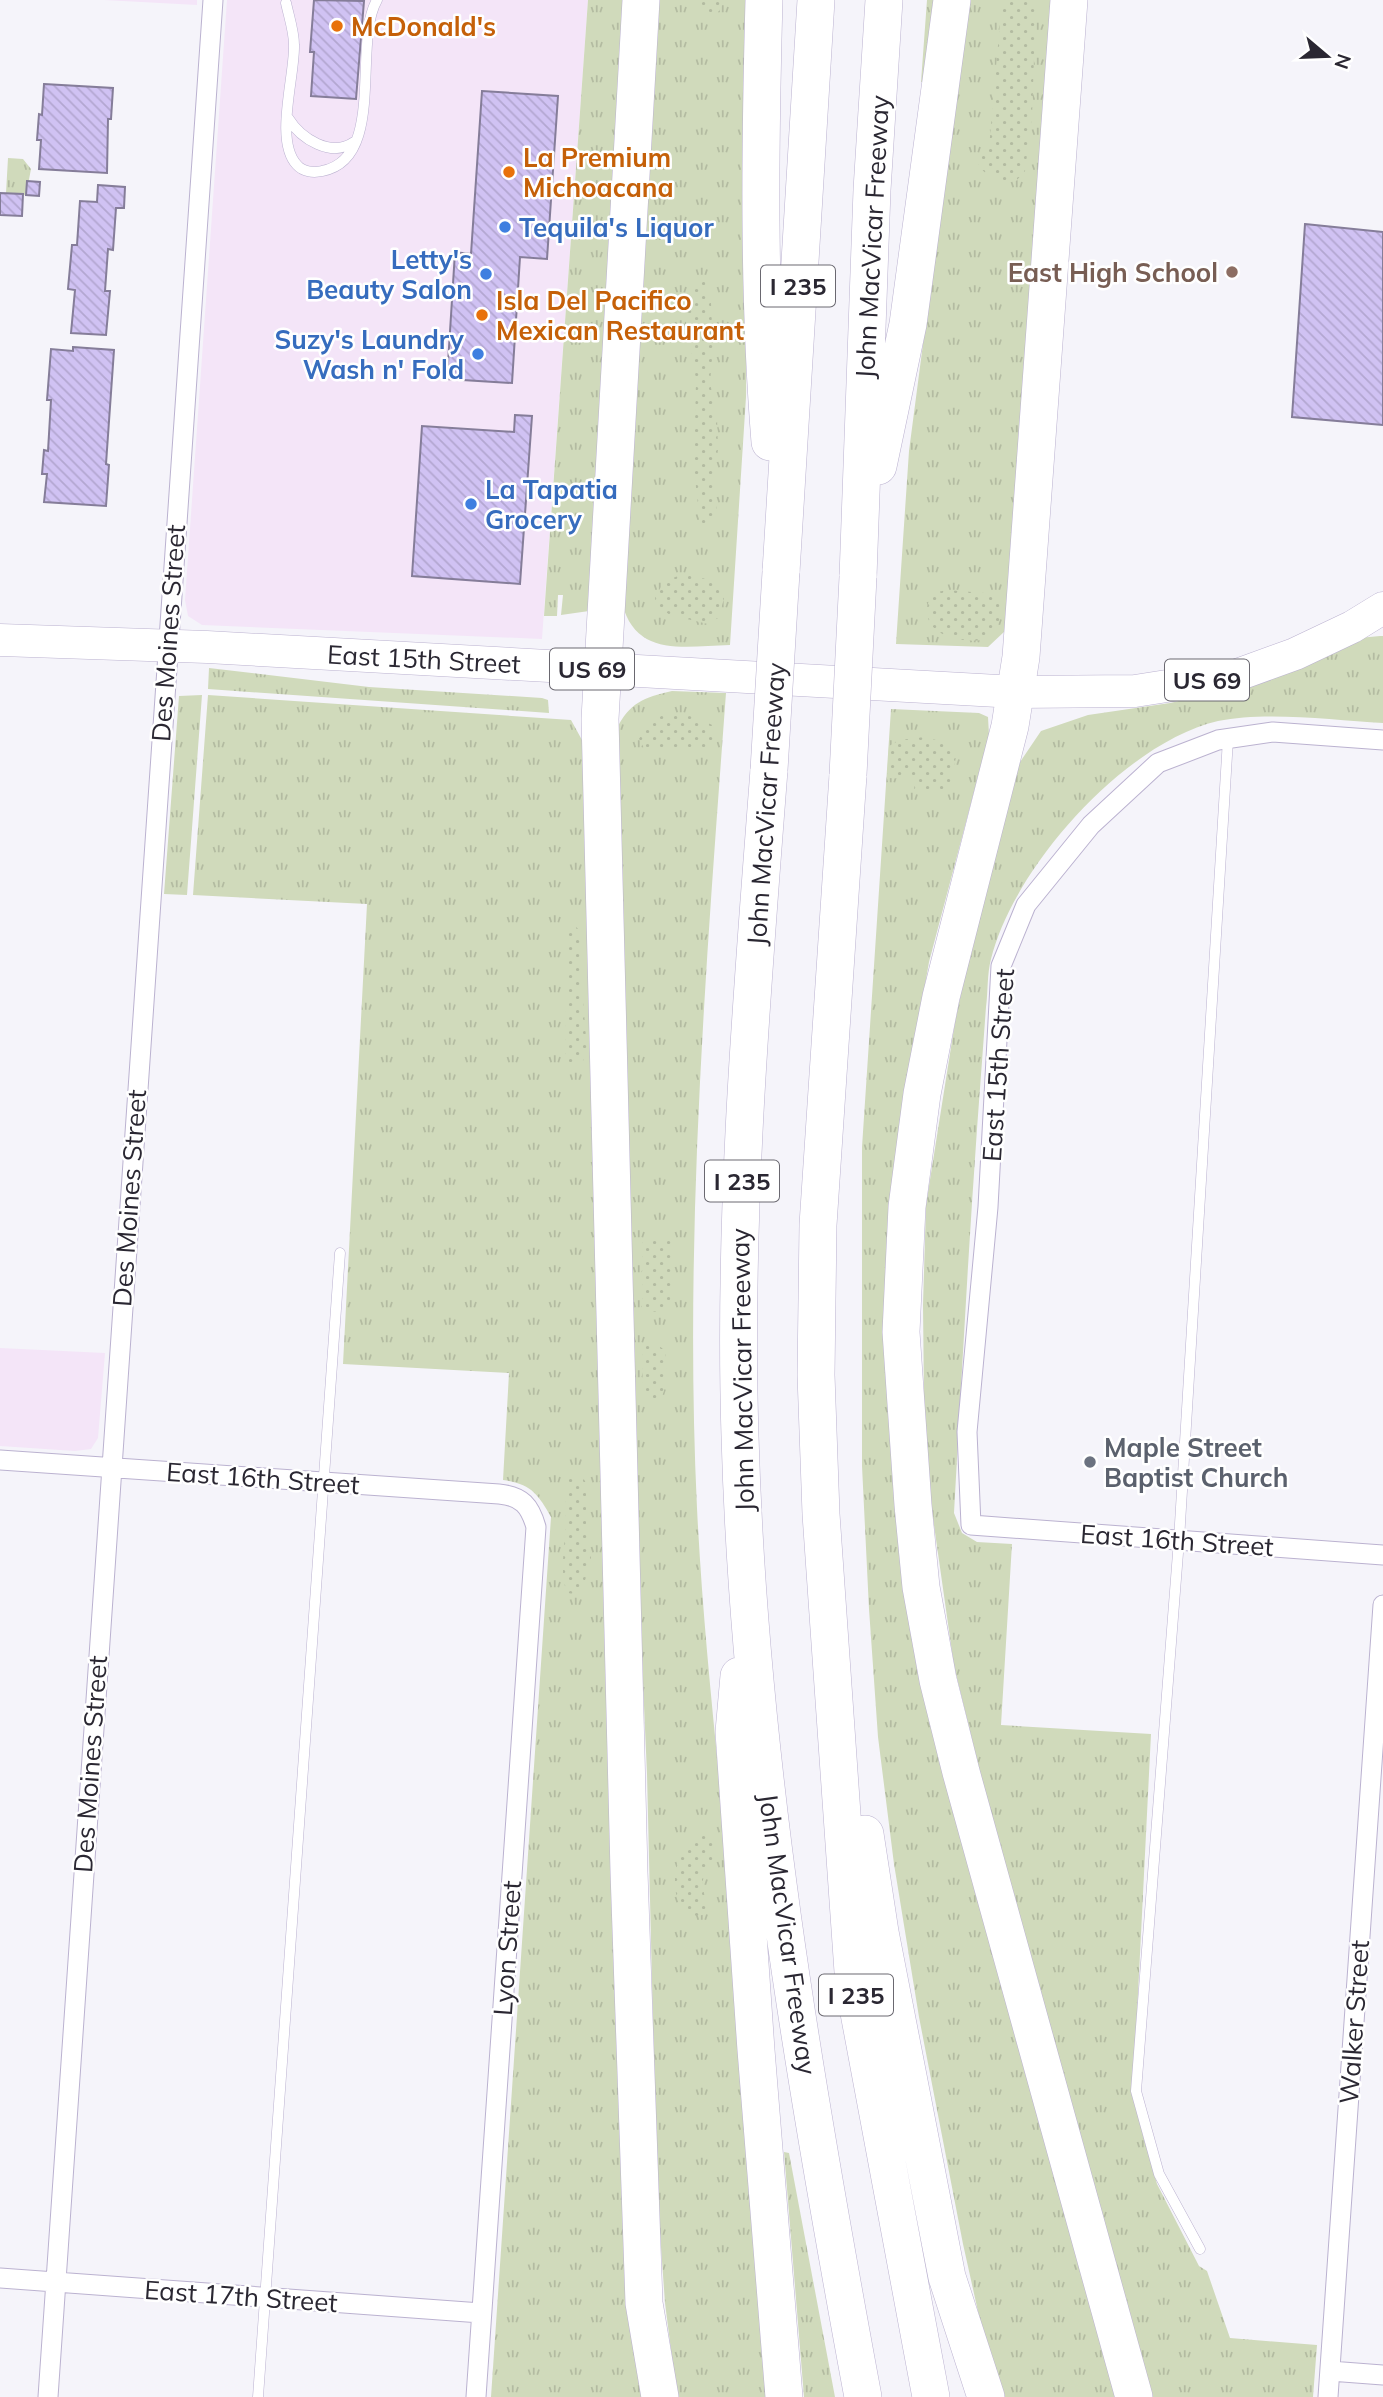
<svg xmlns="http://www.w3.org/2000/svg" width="1383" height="2397" font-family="Mulish,sans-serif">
  <defs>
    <pattern id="grass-tufts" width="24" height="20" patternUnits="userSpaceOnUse" patternTransform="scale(1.75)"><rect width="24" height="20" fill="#d0dabb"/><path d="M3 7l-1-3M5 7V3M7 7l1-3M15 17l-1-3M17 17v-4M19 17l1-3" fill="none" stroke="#b3bba1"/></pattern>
    <pattern id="garden-dots" width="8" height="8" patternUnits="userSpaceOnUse" patternTransform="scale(1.75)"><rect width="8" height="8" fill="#d0dabb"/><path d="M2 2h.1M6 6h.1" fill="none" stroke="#b3bba1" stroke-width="1.8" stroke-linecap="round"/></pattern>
    <pattern id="building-back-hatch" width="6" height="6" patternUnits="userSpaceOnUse" patternTransform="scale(1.75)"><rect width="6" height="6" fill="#d0c2f3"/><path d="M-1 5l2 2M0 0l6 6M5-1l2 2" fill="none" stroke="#b3a7d1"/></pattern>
  </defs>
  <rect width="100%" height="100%" fill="#f5f4fa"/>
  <path fill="#f4e5f8" d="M104,0H197V5Z
    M227,0H588L542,639L202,625L188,616L185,600Z
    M0,1348L105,1353L98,1438L91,1449L75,1451L0,1446Z"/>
  <path fill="url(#grass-tufts)" d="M588,0H626L589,611L561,615L563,595H558L557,616H544Z
    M657,0H751L746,397L730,645C685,646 636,658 622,603Z
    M927,0H937L927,83L921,82Z
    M968,0H1053L1005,631L988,647L896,644L909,451Z
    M8,158L23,159L31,169L26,195L6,193Z
    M1380,636H1383V723C1334,720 1265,711 1218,721C1124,743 1014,867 991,959C987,974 988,992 986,1007C983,1048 980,1089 977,1129C968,1257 961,1385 954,1513L962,1533L977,1542L1012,1544L1001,1725L1151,1734L1133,2094L1157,2184L1199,2266L1207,2271L1230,2338L1317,2345L1313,2397H1151L1001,1858L954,1666L930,1497L924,1399L923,1305L926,1205L955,1022L982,892L1016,768L1041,731L1088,715L1170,703L1236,688L1359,638Z
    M209,668L369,687L542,698L548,700L549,713L208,689Z
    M672,691L726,693C706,964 684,1236 697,1508C703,1631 717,1753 729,1875C745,2049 759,2223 774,2397H677L665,2303L657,2191L647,1774L636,1524L616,730C630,702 643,698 672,691Z
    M202,695L187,895L164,894L179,696Z
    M208,695L571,720L582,740L644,2397H491L551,1517C538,1494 531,1484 503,1480L509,1373L343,1364L367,904L193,895Z
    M891,709L979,713L988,717L989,735L929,962L909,1077L900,1490L1121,2397H997L963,2244L919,2017L894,1864L878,1737L869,1609L862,1466V1147Z
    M784,2152L789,2153L835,2397H804Z"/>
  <path fill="url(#garden-dots)" d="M695,0H721L723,3L719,11L713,15L698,9Z
    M1002,0H1036L1032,116L1025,171L1016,181C999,180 987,179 978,164L984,151L989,148Z
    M698,278L705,281L711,303L713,347L710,383L717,417L718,450L714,472L717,518L712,524L700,523L694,469L696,379L686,323L691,296Z
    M680,575C703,577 713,577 724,599L718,618L708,624L670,615L656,605L655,597L664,582Z
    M947,590L997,594L1003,600C1003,616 998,627 989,639C968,644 925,638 927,609C927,604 931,597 933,593Z
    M668,714L698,717L712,725L717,742L708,751L644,748L639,739L649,720Z
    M924,737L944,742L956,756L953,775L946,792L914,791L915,779L887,778L889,746L900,740Z
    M574,925L582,933V989L587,1049L582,1064H571L565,1060L567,926Z
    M664,1237L672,1240L673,1247L670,1308C661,1313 652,1313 642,1308V1241Z
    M653,1344C657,1346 660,1346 663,1349C669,1356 667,1394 660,1398C655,1401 648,1399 643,1398L642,1345Z
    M574,1475L582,1476L586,1483V1533L591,1558L583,1588L575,1594L567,1593C560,1574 564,1553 565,1532C566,1513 564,1496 568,1477Z
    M702,1835L713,1839C720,1860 708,1858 704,1875C700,1888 708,1901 706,1914C666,1928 669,1854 691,1839C694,1837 698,1837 702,1835Z"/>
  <path fill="url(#building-back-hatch)" stroke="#857d99" stroke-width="2" d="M314,0L364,1L356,99L311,96L314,52H310Z
    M44,84L113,88L111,119H108L107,173L39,169L41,140H37L39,114L42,115Z
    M482,91L558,96L547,259L520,257L512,383L447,379L455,252L471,254Z
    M27,181L40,182L39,196L26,195Z
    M98,185L125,187L124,208H116L113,250L108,249L105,291H110L106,335L71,333L75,290L68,289L72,245H77L80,201L97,202Z
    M0,193L23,194L22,216L0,215Z
    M1305,224L1383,232V425L1292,417Z
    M73,347L114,350L106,464L109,465L106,506L44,502L47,474H42L44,450L48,451L51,400H47L51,349L73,351Z
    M515,415L532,416L520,584L412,576L422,426L514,432Z"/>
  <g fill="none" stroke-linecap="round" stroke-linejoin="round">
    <defs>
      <path id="lane" d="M286,3C289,17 294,31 294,45C295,76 274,141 297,165C303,172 314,173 322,171C387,159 352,43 377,0
        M288,118C301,139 331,158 354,142
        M1200,2249L1159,2174L1136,2091L1179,1540L1228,739
        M258,2397L340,1253"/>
      <path id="street" d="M1383,740L1273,732L1218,740L1158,763L1091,825L1026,905L1001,966L988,1207L967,1432L971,1525L1383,1555
        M0,1460L499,1494C522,1496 530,1506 536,1527L476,2397
        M0,2278L481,2313
        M1330,2371L1383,2375
        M48,2397L213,0
        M1328,2397L1383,1605"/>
      <path id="primary" d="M0,640L207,647L1016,692L1135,691L1237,675L1295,654L1352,627L1383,608"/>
      <path id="highway" d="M641,0L600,719L629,1872L644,2303L660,2397
        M764,0C760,147 758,295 770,442
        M1069,0L1021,657L1010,726L941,997L922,1094L907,1207L901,1332L913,1505L921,1587L938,1680L961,1772L1134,2397
        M878,466L908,324L952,0
        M781,572L816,0
        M858,577L872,190L884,0
        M769,770C752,992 733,1214 740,1436C749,1759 804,2080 863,2397
        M848,775L818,1225L816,1375L821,1514L854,1986L931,2397
        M739,1676L734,1732L756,2050L784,2397
        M865,1834L880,1932L947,2277L986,2397"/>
    </defs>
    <use href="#lane" stroke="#bbb2d0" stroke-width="11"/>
    <use href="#street" stroke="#bbb2d0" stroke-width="21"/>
    <use href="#primary" stroke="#bbb2d0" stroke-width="33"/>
    <use href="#highway" stroke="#bbb2d0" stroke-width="38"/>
    <use href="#lane" stroke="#fff" stroke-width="10"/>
    <use href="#street" stroke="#fff" stroke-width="19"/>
    <use href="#primary" stroke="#fff" stroke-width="32"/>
    <use href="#highway" stroke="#fff" stroke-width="37"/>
    <defs>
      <path id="highway-bridge" d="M769,770L781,572
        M848,775L858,577"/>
    </defs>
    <use href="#highway-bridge" stroke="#bbb2d0" stroke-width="38" stroke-linecap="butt"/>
    <use href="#highway-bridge" stroke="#fff" stroke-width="37"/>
  </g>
  <g fill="#e8710a" stroke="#fff" stroke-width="2.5">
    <circle cx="337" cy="26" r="7"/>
    <circle cx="509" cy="172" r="7"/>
    <circle cx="482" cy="315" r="7"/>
  </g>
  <g fill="#3f7fe0" stroke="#fff" stroke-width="2.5">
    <circle cx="505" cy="227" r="7"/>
    <circle cx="486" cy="274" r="7"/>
    <circle cx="478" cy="354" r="7"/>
    <circle cx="471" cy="504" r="7"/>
  </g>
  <circle fill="#8d6e63" stroke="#fff" stroke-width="2.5" cx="1232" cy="272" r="7"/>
  <circle fill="#6b7280" stroke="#fff" stroke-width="2.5" cx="1090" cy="1462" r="7"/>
  <g text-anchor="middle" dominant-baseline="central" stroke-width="5" stroke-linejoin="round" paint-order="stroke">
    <g fill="#fff" stroke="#6a6870" stroke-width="2">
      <rect x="761" y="265.5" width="74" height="41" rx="5"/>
      <rect x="550" y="648.5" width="84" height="41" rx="5"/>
      <rect x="1165" y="659.5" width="84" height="41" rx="5"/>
      <rect x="705" y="1160.5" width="74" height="41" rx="5"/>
      <rect x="819" y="1974.5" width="74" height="41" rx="5"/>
    </g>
    <g font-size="24" font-weight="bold" fill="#2a2732">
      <text x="798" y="286">I 235</text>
      <text x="592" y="669">US 69</text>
      <text x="1207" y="680">US 69</text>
      <text x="742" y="1181">I 235</text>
      <text x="856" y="1995">I 235</text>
    </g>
    <g font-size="26" font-weight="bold" fill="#c56008" stroke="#fff" text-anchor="start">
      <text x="351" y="26">McDonald's</text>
      <text x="523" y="157">La Premium<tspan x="523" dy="30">Michoacana</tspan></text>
      <text x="496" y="300">Isla Del Pacifico<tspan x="496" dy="30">Mexican Restaurant</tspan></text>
    </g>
    <g font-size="26" font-weight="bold" fill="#366cbe" stroke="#fff" text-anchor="start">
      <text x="519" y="227">Tequila's Liquor</text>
      <text x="472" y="259" text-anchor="end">Letty's<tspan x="472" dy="30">Beauty Salon</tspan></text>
      <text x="464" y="339" text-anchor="end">Suzy's Laundry<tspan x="464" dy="30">Wash n' Fold</tspan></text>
      <text x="485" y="489">La Tapatia<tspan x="485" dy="30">Grocery</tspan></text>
    </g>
    <g font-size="26" fill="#2a2732" stroke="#fff">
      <text transform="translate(872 237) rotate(-87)">John MacVicar Freeway</text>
      <text transform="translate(168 633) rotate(-86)">Des Moines Street</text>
      <text transform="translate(424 659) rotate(3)">East 15th Street</text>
      <text transform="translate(766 804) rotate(-86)">John MacVicar Freeway</text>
      <text transform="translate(998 1065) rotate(-86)">East 15th Street</text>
      <text transform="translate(129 1198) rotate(-86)">Des Moines Street</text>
      <text transform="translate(742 1370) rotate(-91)">John MacVicar Freeway</text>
      <text transform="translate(263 1478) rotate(4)">East 16th Street</text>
      <text transform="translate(1177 1540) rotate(4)">East 16th Street</text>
      <text transform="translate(90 1764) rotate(-86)">Des Moines Street</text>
      <text transform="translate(788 1934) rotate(82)">John MacVicar Freeway</text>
      <text transform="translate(507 1948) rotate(-86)">Lyon Street</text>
      <text transform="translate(1354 2022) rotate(-86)">Walker Street</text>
      <text transform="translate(241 2296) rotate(4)">East 17th Street</text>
    </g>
    <g font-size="26" font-weight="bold" fill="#785e54" stroke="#fff" text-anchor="end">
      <text x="1218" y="272">East High School</text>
    </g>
    <g font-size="26" font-weight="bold" fill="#5b616d" stroke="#fff" text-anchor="start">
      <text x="1104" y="1447">Maple Street<tspan x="1104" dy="30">Baptist Church</tspan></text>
    </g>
  </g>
  <g transform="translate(1327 56) rotate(109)" stroke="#ffffff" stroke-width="5" paint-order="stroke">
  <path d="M0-5L12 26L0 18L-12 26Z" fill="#2a2732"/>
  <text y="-10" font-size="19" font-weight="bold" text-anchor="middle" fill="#2a2732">N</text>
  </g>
</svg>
